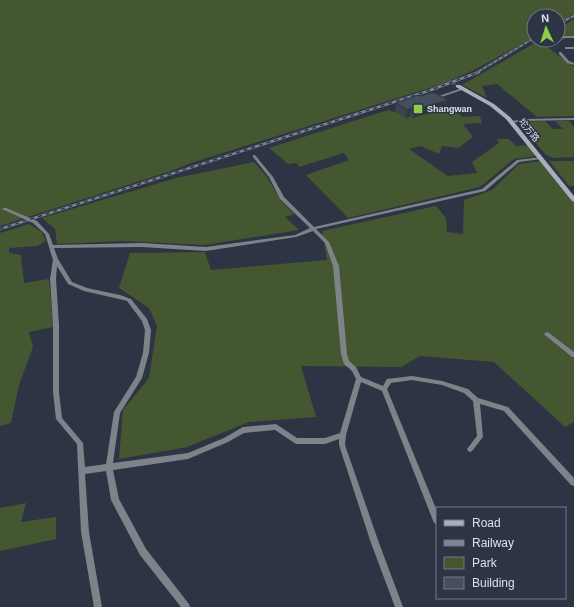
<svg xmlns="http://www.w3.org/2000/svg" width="574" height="607" font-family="Arial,'Noto Sans SC',sans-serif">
  <rect width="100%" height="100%" fill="#2d3544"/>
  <path fill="#445731" d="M0,0H574V14L558,23V16H534V37L474,70L442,84L191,163L171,171L0,226Z
    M574,19V38L569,37L546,46L574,67V116L537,117L497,84L482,86L487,98L462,85L540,40H558V29Z
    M388,110L410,116L439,110L456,111L462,117L480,116L482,123L463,124L473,137L458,148L442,146L439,154L421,146L409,149L448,176L477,173L472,162L499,143L497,139H509L516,146L530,145L537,156L514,159L480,187L348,218L306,175L349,160L344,153L299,167L297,163L288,164L269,148Z
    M545,121L553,129H563L555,121H569L574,127V157L554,158L546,155L520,124L526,122Z
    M541,161L574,202V422L565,427L494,362L420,356L401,367L301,366L316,417L249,422L187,447L119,459L123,410L149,378L157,326L149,308L119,288L130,253L205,252L211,270L327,260L322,231L436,206L446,218L447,232L463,234L464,200L492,190L519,164Z
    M549,161H574V186H569Z
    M254,162L267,177L281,201L294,214L285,217L299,230L205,245L122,241L57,244L55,229L42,218L176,178Z
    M29,224L42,232L46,241L37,246L9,248V253L21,255L24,283L49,279L53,327L29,332L33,347L19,385L11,423L0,426V233Z
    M26,503L21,522L56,517V539L0,551V508Z"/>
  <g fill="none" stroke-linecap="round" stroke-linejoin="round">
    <path stroke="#474f5d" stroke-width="3.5" stroke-dasharray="3.5 2" stroke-linecap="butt" d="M448,80L458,86"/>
    <path fill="#7e838a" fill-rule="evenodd" d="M563,36H574V38H563Z
      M566,47H574V49H565V47Z
      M559,52H561L569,61L574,63V65L567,63L559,54Z
      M462,88L465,89L436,99L433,98Z
      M574,118V120L524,121L512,123L510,122L512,121L524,119Z
      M253,155H255L273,177L284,197L314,227L482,189L517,160L542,157L543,158L541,159L519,162L485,191L316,229L329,242L339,266L347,354L349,361L356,367L361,377L383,386L387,379L412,376L442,381L468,389L478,398L508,407L574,478V486L571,485L504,411L480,404L483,437L472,451L470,452L468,451L467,449L477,436L473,401L464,393L442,385L412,380L391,383L387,389L437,511V524L434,523L382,391L361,382L346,435L345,445L379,543L403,607H395L371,543L339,445V439L325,444H296L275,430L244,433L228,442L188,459L113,470L119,499L146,549L189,604L190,607H181L140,555L111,500L106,471L85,474L89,532L102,607H94L81,532L77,444L56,419L53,392V325L50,279L53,260L45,234L33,223L2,209L4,208H6L37,221L49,234L53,245L142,243L206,247L295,235L310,228L280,199L269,177L253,157ZM313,231L325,243L333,266L341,354L344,364L352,371L356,379L340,433L325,438H297L276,424L243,427L224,438L188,453L113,463L120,413L142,378L149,353L151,330L147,319L131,299L120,295L87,288L72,282L58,259L54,248L142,247L206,251L296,237ZM57,266L68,284L84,291L119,299L127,301L142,321L145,330L143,353L136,377L114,412L106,464L85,467L83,443L62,418L59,392V325L56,279Z
      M547,332L549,333L574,352V357H572L545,335L544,334L545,333Z"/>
    <path fill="#a8aebb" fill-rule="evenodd" d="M456,85H460L494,104L510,117L574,196V202L572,201L506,119L490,106L456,87Z"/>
    <defs>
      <path id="rail-far1" d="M558,24L574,16
        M476,73L534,38"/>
      <path id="rail" d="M0,229L428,91L479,72"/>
    </defs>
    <use href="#rail-far1" stroke="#7e8592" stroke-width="2"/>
    <use href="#rail" stroke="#7e8592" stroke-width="2.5"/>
    <use href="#rail-far1" stroke="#2d3544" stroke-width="1" stroke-dasharray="3" stroke-linecap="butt"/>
    <use href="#rail" stroke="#2d3544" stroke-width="1.5" stroke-dasharray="4" stroke-linecap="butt"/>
  </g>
  <path fill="#3b4350" d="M420,96L446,108L413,118L410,116L406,118L395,111L396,103Z"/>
  <path fill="#303741" d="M448,100L446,108L413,118L414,110Z
    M411,108L410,116L406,118L407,110Z"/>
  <path fill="#454e5d" stroke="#303741" d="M430,93H435L448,100L414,110L411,108L407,110L396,103L418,95L420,96Z"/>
  <rect fill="#8fcd42" stroke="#2d3544" stroke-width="1.5" x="413" y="104" width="10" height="10" rx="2"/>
  <g text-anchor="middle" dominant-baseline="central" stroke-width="3" stroke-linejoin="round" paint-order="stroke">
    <g font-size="9" font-weight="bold" fill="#dbe0ea" stroke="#2d3544" text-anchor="start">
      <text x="427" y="109">Shangwan</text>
    </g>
    <g font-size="9" fill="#dbe0ea" stroke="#2d3544">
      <text transform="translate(529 130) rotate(51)">坨万路</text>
    </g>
  </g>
  <rect x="436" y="507" width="130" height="92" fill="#2d3544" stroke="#737986"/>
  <rect x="444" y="520" width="20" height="6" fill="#a8aebb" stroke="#737986"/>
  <text x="472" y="527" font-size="12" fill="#dbe0ea">Road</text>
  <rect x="444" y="540" width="20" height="6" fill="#7e8592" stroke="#737986"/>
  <text x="472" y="547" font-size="12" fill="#dbe0ea">Railway</text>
  <rect x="444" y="557" width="20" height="12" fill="#445731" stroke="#737986"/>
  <text x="472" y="567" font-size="12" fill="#dbe0ea">Park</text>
  <rect x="444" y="577" width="20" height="12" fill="#454e5d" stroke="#737986"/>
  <text x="472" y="587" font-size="12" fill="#dbe0ea">Building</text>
  <g transform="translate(546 28) rotate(356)"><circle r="19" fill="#2d3544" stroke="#737986"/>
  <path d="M0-3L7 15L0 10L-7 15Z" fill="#8fcd42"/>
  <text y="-6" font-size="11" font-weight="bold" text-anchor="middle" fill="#dbe0ea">N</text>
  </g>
</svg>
